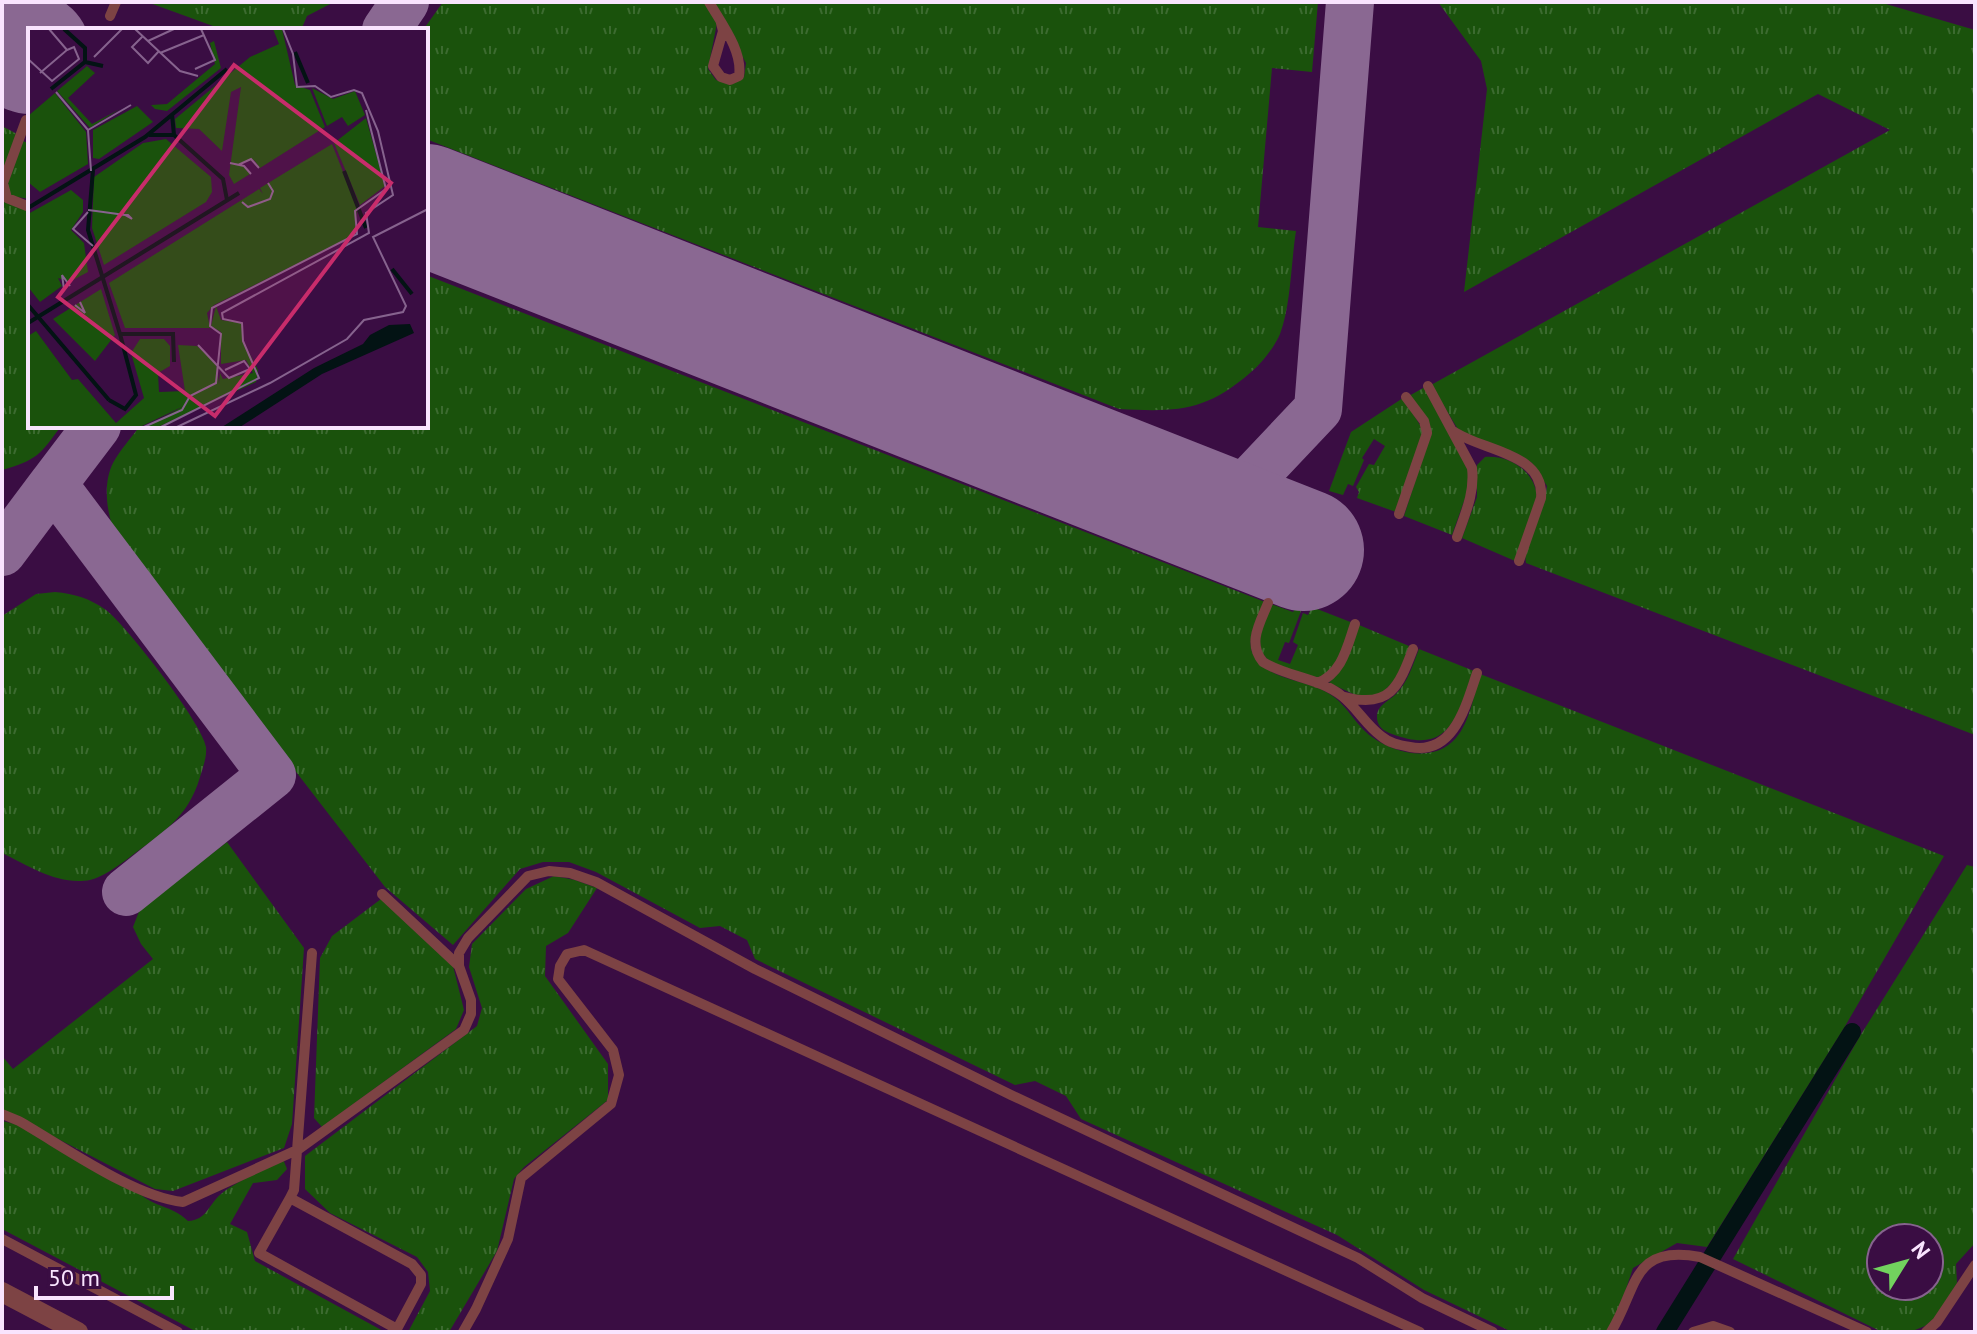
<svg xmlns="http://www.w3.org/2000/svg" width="1977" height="1334" font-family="'PT Sans',sans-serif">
  <defs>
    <pattern id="grass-tufts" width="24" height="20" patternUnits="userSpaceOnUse" patternTransform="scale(2)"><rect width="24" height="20" fill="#1a520c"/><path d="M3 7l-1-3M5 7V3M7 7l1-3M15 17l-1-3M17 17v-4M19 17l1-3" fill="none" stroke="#3c6b30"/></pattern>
  </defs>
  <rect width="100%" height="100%" fill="#3a0d43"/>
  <path fill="url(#grass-tufts)" fill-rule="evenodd" d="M147,2H334L307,16L301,30H224Z
    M443,2H705L717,23L708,69L716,80L731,84L744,77L746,63L713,2H1318L1312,72L1272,68L1258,227L1296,231C1291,262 1291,305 1280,334C1274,348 1261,364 1250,373C1205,412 1176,412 1119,409L426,139V30H423Z
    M1438,2H1879L1975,30V735L1526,563L1525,555L1545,500L1547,486L1532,463L1518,454L1459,431L1431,385L1890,130L1818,94L1464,292L1487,89L1481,61Z
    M2,126L17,134L2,176Z
    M23,141L30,144V199L11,196L7,184Z
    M2,199L30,210V426H61C40,455 37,460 2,470Z
    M426,275L1265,602C1259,617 1245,638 1253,654C1267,681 1305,679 1328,693C1347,704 1355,725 1372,737C1395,754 1435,763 1456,738C1470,722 1474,694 1480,674L1944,856L1844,1028L1707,1247L1677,1243L1633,1268L1619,1310L1607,1332H1512L1424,1290L1337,1235L1081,1119L1066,1096L1035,1081L1015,1085L755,959L747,940L720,926L700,928L596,872L569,862H543L520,869L453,945L385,887L120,544C108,522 101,487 113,463C120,450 131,438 140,426H426Z
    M1425,387L1469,472L1468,490L1452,535L1404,516L1431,432L1407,397Z
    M1403,398L1425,433L1396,512L1357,498L1359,492L1356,487L1369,464L1374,465L1385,446L1374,439L1362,458L1364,460L1353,486L1348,484L1343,495L1329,491L1351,432Z
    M1485,457C1510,455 1536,472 1537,498L1515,561L1462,538L1477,497V465Z
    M55,592C75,594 89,598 106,610C126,625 203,724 206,747C207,757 203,767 200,777C188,818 162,833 130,857C116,867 99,881 81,881C53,882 27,865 2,853V616L36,594Z
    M1271,604L1293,612L1295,609L1301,611L1289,643L1285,642L1278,660L1290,664L1298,645L1293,642L1303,613L1308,615L1312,607L1353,623C1347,640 1342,662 1328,674C1316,684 1267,666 1262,652C1256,636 1265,620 1271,604Z
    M1359,625L1409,646L1399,676L1381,694L1360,697L1329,683L1339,671Z
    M1419,649L1474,671C1457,716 1450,756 1392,734C1383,731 1377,726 1377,717C1377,705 1389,701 1396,694C1408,682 1413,664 1419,649Z
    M227,842L304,948L292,1124L284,1148L173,1191L155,1189L2,1110V1056L13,1069L153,959L141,944L133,927L140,909Z
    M1967,865L1975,867V1243L1956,1264L1957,1283L1937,1316L1925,1326L1910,1332H1882L1733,1259L1860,1036ZM1881,1238H1929V1286H1881Z
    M554,876L575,880L597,888L568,933L546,946L545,976L608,1064V1100L524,1167L514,1179L497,1251L449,1332H408L430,1291L428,1272L417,1257L330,1213L305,1189V1156L477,1026L482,1008L469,967L472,944L526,889Z
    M381,899L453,966L464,1010L456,1029L322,1127L314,1118L320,958L332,936Z
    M2,1121L19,1125L138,1192C156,1209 170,1204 188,1221C207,1220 208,1205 221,1194C236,1181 265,1170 283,1159L287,1169L277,1180L253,1183L230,1224L247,1232L255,1261L385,1332H197L2,1229Z"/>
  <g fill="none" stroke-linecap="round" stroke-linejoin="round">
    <path stroke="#031314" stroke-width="18" d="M1665,1332L1852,1032"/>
    <path stroke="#8a6892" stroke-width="48" d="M386,30L405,2
      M97,426L53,484L272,775L126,892
      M1216,517L1318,409L1350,2
      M2,552L53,484"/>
    <path stroke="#8a6892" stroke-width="122" d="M2,42L30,53
      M426,205L1303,550"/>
    <path stroke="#7d4344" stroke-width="10" d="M709,2C721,23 743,51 739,76L730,80L721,77L713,66L723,31L721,23
      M110,16L116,2
      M26,120L3,183L7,198L27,206L30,204
      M1428,386L1472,468C1475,493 1465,514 1457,537
      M1453,431C1481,451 1545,452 1541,498L1519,561
      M1399,514L1427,433L1424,421L1406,397
      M1268,603C1260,623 1247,643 1263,662C1287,677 1320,678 1342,696C1357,708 1366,725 1381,736C1389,743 1399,745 1410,747C1454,756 1466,705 1477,673
      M1317,683C1342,674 1347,647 1355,624
      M1345,697C1390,709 1399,686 1413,649
      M382,894L459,966
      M2,1114L19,1121C63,1146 134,1197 183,1202L299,1149L464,1030L471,1014V1000L459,966V953L468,938L528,876L549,871L570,873L596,882L755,969L1011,1095L1358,1258L1422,1298L1493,1332
      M290,1198L412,1264L421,1275V1284L397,1329L259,1253L290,1198L294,1190L312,953
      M2,1239L178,1332
      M463,1332L476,1309L508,1239L521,1178L611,1104L619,1075L613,1050L558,979L560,966L567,954L584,950L1420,1332
      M1611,1332C1638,1288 1631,1244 1700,1257L1867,1332
      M1693,1332L1713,1326L1730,1332
      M1926,1332L1937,1322L1975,1265"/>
    <path stroke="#7d4344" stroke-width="20" d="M2,1292L78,1332"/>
  </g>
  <g transform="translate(28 28)">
    <rect width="400" height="400" fill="#3a0d43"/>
    <path d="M245,1H254L267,57L282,62L297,99L232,140L226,132L212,135L222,146L206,156L201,147L213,59L203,64L194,123L171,101L148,100L147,91L222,29L251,16ZM186,13L193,40L139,83L127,81L123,77L139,76L187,36L182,15ZM59,38L67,45L40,70L64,96L92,81L62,100L29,63ZM284,60L305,71L327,63L337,87L320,98L314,89L299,98ZM27,65L58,104L60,136L12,164L0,154V88ZM109,78L125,94L71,131L65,130V102ZM338,90L357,158L332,177L306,115ZM138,111L183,149L184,164L178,174L76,237L64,200L66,149L115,115ZM304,116L329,179L327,207L186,277L179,285L182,300H97L81,255L231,161L235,166L232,160ZM43,162L55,172V184L43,202L56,215L60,244L41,254L30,250L34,258L12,274L0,259V186ZM73,261L87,307L67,333L25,291ZM188,278L193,292L214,295V311L230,342L228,354L130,399H117L158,377L112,399H0V308L8,303L44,352L50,351L88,395L116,370L103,325L112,311H136L142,318V338L130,345L131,364L157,363L150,317L169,318L188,335L191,356L192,345L195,351L225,345L218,332L193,336V304L183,298Z" fill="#1a520c"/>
    <path d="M382,296L386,305L294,346L212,399H194L286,340L335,316L342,307L361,297Z" fill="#031314"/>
    <path fill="none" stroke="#031314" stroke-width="4" d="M36,1L57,20V34M267,24L280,55M23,61L57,34L75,38M144,86L146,107L195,151L199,172M121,107H146M65,142L60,202L92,306H145L146,334M316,143L338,200M0,180L117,109L199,41M364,241L384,266M0,277L81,372M0,295L211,165M81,372L97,381L108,367L92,306"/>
    <path fill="none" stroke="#86638e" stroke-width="2" d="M107,1L152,43L170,48M115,8L104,19L120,35L131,23M120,13L146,1M132,25L176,7M66,29L94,1M0,31L24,53L51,31L46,19L39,22M167,41L187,32L173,1M12,45L39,22L21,1M28,64L60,102L63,143M60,102L103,77M202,135L216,138L223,146M210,137L223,131L231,140M214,174L220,179L242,171L245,163L240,155M60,182L68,183L97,187H100L104,191L97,187M60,184L45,201L65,218M36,261L34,247L42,258M47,277L57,285L52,274M170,317L201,350L222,341L216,333L197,342M116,399L154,382L162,368L188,355L193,306L182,298L184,280L329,206L327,183L358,161L338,82M133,399L231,350L215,313L214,295L195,291L194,285L341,205L338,185L365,167L350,103L334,65L326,62L303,69L287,58L269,59L265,26L255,1M149,399L242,355L319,311L336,292L375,284L378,278L345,209L400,181"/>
    <path fill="#c82c6b" fill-opacity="0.15" stroke="#c82c6b" stroke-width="4" d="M206,37L363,155L187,388L30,269Z"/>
    <rect width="400" height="400" fill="none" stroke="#f9e4fe" stroke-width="4"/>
  </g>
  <rect width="1977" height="1334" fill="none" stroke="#f9e4fe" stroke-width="8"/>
  <g transform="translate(1905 1262) rotate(53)"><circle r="38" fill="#3a0d43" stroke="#86638e" stroke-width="2"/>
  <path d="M0-6L14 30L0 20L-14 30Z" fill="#72d25e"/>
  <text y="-12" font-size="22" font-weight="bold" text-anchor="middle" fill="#f9e4fe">N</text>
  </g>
  <path d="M36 1286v12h136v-12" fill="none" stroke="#f9e4fe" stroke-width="4"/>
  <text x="48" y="1286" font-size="24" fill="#f9e4fe" stroke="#3a0d43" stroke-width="6" paint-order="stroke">50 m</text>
</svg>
